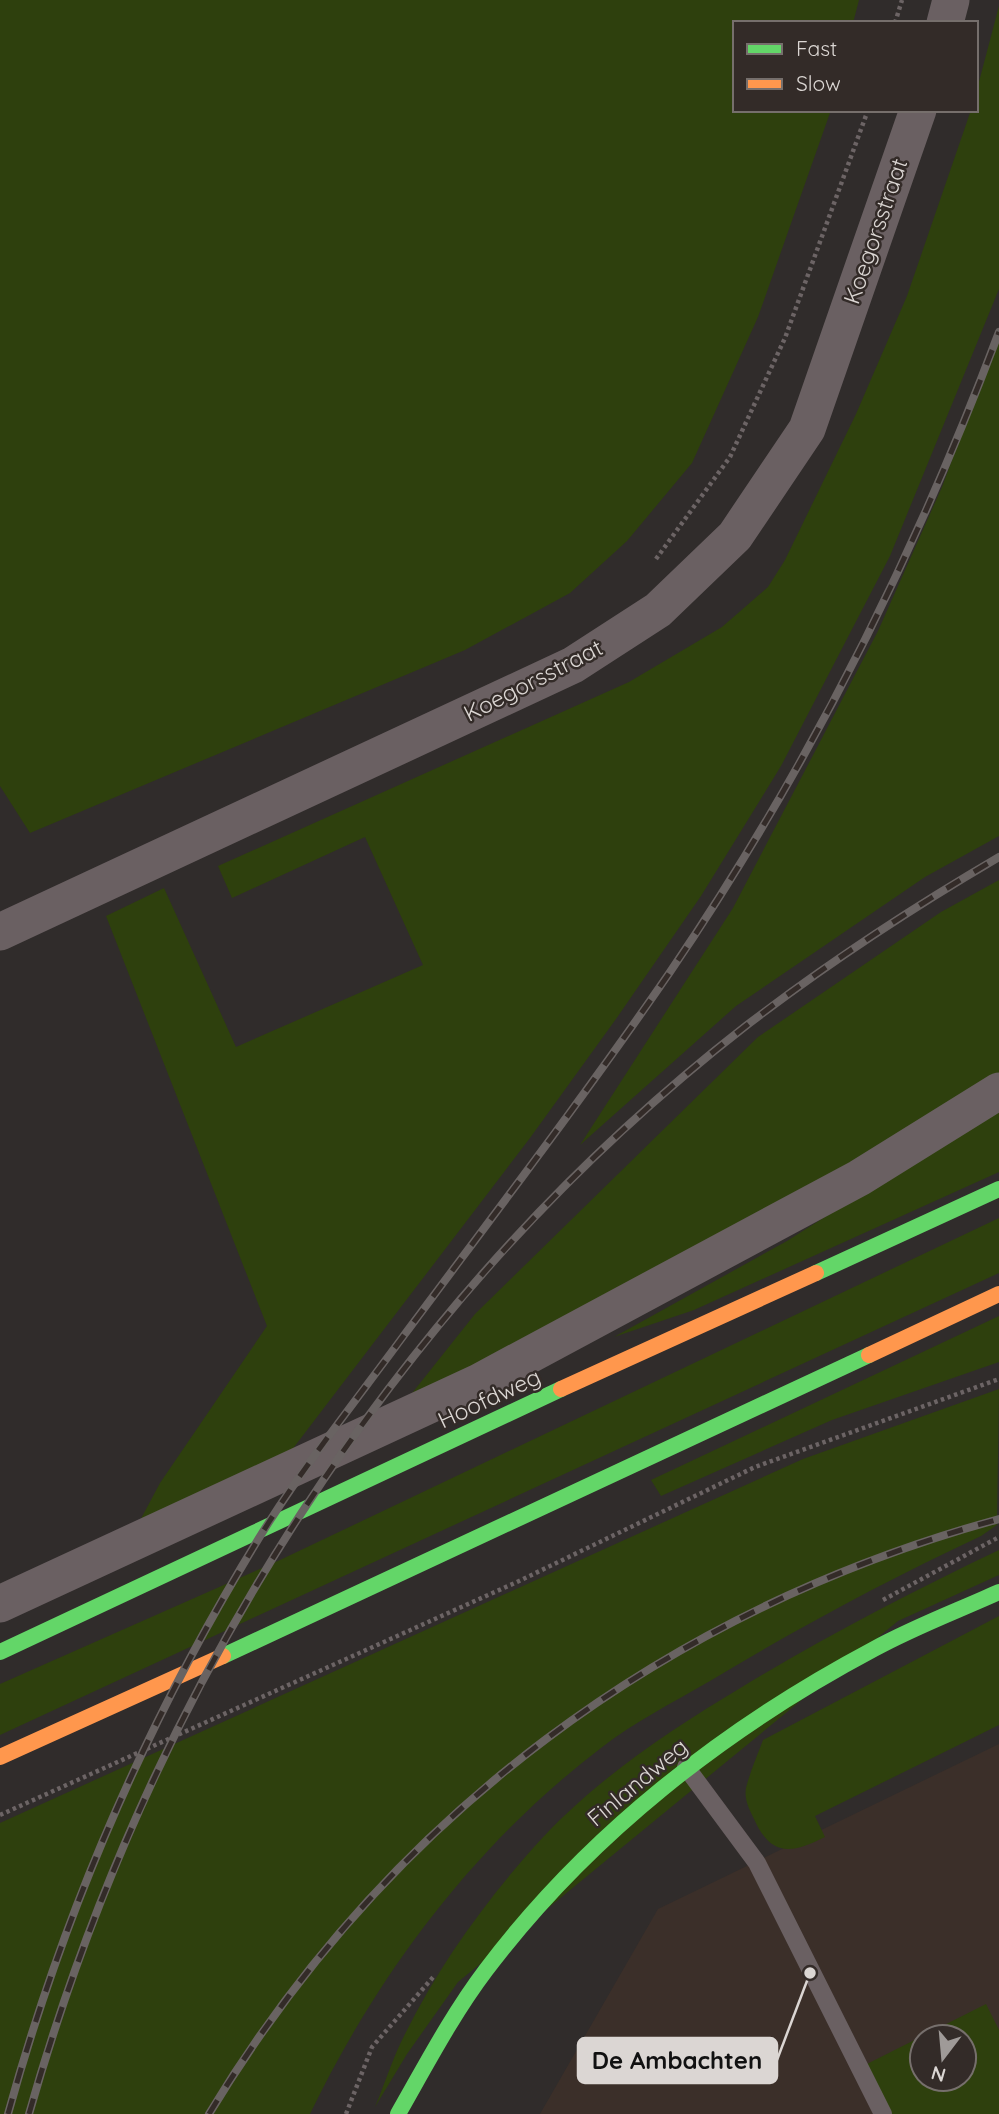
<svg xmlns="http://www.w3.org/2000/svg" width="999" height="2114" font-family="Quicksand,sans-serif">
  <rect width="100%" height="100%" fill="#302c2b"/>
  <path fill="#3b2f29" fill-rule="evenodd" d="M999,1744V2114H540L658,1909ZM922,2037H964V2079H922Z"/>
  <path fill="#2e400d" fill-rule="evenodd" d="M0,0H859L853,23H735V110H831L758,317L692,463L627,541L570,593L465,650L30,833L0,786Z
    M999,6V289L890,556L781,766L701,896L616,1019L530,1138L288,1455L136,1528L160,1483L267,1326L106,916L164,888L236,1047L423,965L365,837L232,898L218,866L629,682L722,627L768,587L785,560L856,414L907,296L971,110H976V93Z
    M999,333V836L925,877L736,1006L580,1145L733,908L878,631L942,487Z
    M999,880V1081L919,1134L405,1402L475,1314L758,1037L941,912Z
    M999,1107V1172L694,1310L614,1337L787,1241Z
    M999,1218V1273L0,1735V1684L280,1560Z
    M999,1316V1362L832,1420L661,1496L651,1480Z
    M999,1389L997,1525L981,1536C887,1580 798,1628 710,1681C674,1702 634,1722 601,1748C476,1843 378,1973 310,2114H0V1823L803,1459Z
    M999,1550V1575L898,1621L458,1982L407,2054L375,2107C385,2083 393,2057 405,2034C438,1967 484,1903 534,1847C593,1781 667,1732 742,1687C826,1636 911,1592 999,1550Z
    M999,1616V1725L815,1816L825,1837C791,1854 771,1857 754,1819C749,1809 744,1799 746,1788C750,1772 757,1756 763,1740Z
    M986,2004L999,2030V2114H887L863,2066ZM922,2037H964V2079H922Z"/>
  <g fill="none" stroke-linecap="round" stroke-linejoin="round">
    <path stroke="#6c6465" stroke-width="4.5" stroke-dasharray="3.5 3.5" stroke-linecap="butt" d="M895,23L902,0
      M656,559L730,457L785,338L868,110
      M883,1600L999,1537
      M0,1815L517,1582L755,1467L999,1379
      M346,2114L372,2047L435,1975"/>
    <path stroke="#6a6062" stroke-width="18" d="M686,1767L757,1863L883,2114"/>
    <path stroke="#6a6062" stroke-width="37" d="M945,23L951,0
      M0,932L573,665L658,610L735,536L807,429L918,110
      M0,1604L479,1382L859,1178L999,1091"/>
    <path stroke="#63d668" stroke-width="16" d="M816,1273L999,1189
      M0,1652L561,1389
      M223,1656L869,1355
      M398,2114C426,2065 452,2015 486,1970C588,1835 725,1728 874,1649C914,1627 957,1611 999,1592"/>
    <path stroke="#ff974d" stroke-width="16" d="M869,1355L999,1294
      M561,1389L816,1273
      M0,1757L223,1656"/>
    <defs>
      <path id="rail" d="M8,2114C66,1904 153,1707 269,1522C310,1458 357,1399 402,1338C492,1217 584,1097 670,972C805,774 915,556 999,332
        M29,2114C149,1691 397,1296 747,1025C828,963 912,908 999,857
        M209,2114C389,1816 664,1611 999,1519"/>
    </defs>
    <use href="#rail" stroke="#696362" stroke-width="8"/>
    <use href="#rail" stroke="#332b28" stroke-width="5" stroke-dasharray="16" stroke-linecap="butt"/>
  </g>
  <g text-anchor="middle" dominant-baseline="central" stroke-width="5" stroke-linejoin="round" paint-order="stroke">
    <g font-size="23" fill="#dbd6d3" stroke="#332b28">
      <text transform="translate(875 231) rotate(-71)">Koegorsstraat</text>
      <text transform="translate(533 680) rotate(-27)">Koegorsstraat</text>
      <text transform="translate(489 1398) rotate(-25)">Hoofdweg</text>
      <text transform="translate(637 1782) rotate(-40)">Finlandweg</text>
    </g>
  </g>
  <path fill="none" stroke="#dbd6d3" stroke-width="2.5" d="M810 1973L777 2060"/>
  <circle fill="#dbd6d3" stroke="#332b28" stroke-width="2.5" cx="810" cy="1973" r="7"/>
  <rect fill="#dbd6d3" stroke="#dbd6d3" stroke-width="2.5" x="578" y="2038" width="199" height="45" rx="7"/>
  <g font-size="24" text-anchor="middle" font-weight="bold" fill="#111">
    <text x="677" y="2069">De Ambachten</text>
  </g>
  <rect x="733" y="21" width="245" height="91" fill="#332b28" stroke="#766f6c" stroke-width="2"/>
  <rect x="747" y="44" width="35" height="10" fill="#63d668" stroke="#766f6c" stroke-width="2"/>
  <text x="796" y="56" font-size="21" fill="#dbd6d3">Fast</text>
  <rect x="747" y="79" width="35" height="10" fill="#ff974d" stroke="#766f6c" stroke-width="2"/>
  <text x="796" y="91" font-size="21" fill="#dbd6d3">Slow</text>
  <g transform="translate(943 2058) rotate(196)"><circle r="33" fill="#332b28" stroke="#766f6c" stroke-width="2"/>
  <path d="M0-5L12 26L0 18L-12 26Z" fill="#9f9a98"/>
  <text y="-10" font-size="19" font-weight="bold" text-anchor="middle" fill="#dbd6d3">N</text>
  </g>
</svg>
